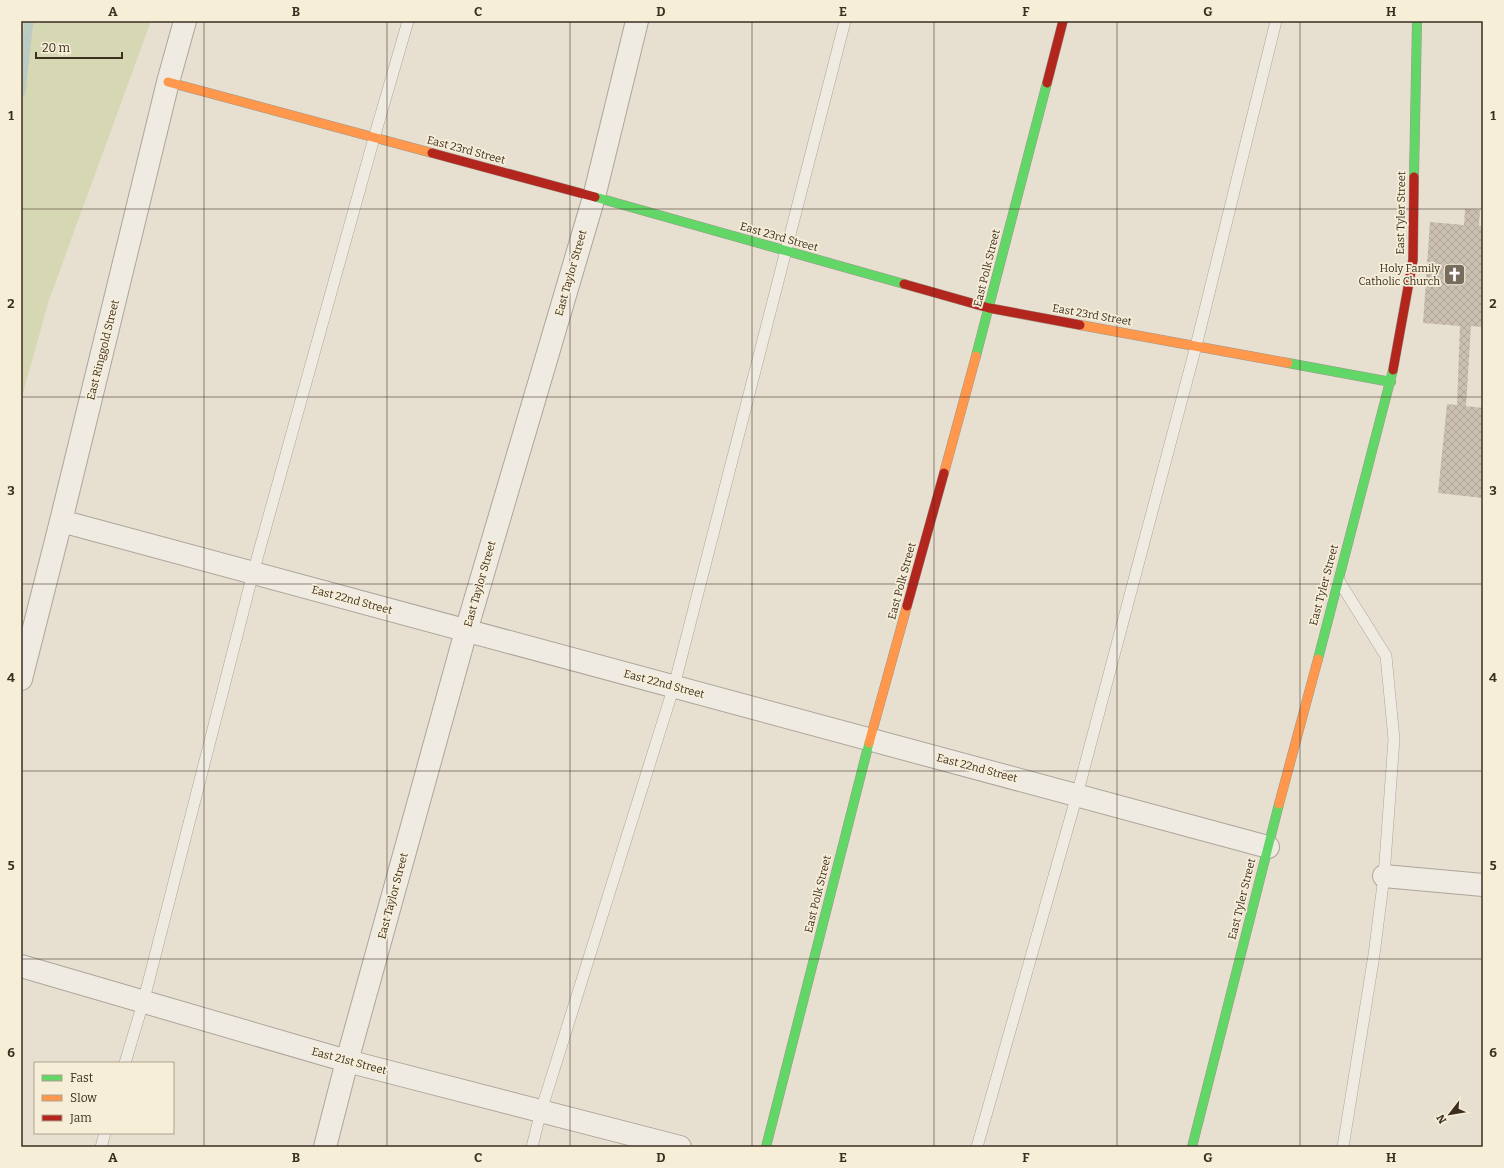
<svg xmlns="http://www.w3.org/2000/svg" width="1504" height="1168" font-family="Bitter,serif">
  <defs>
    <pattern id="building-cross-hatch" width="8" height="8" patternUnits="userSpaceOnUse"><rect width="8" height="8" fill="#cbbfb2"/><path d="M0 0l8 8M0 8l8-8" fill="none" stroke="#afa499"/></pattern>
  </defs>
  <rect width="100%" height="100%" fill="#e7e0d1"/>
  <path fill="#d6d7b3" d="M21,21H151L49,300L21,400Z"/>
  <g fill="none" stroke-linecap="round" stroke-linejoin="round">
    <path stroke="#bcccc2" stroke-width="9" d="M21,92L29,21"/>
  </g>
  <path fill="url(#building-cross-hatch)" d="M1465,209L1480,210L1479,226H1483V327L1471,326L1466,406L1483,408V498L1438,493L1447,404L1457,405L1460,326L1423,323L1430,222L1464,225Z"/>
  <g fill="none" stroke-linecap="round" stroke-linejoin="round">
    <defs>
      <path id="lane" d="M1339,581L1386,656L1394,739L1384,876L1374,955L1343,1147
        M125,1063L143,1003L253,573L374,138L408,21
        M101,1147L105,1133
        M532,1147L541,1111L674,686L845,21
        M977,1147L1077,795L1196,346L1276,21"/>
      <path id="street" d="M61,521L1268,847
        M21,679L61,521L168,82L185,21
        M1384,876L1483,885
        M21,966L347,1061L680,1147
        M325,1147L347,1061L466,631L594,197L637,21"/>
      <path id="fast" d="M1414,177L1417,21
        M595,197L904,284
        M976,356L1047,83
        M1288,363L1391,382
        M1318,659L1393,370
        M766,1147L869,743
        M1192,1147L1279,804"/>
      <path id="slow" d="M168,82L432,153
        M1080,325L1288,363
        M944,473L976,356
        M869,743L907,606
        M1279,804L1318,659"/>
      <path id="jam" d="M1047,83L1063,21
        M432,153L595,197
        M904,284L989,308L1080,325
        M1393,370L1413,260L1414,177
        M907,606L944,473"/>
    </defs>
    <use href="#lane" stroke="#ada599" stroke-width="12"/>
    <use href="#street" stroke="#ada599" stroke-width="24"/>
    <use href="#fast" stroke="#9c958a" stroke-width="10"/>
    <use href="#slow" stroke="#9c958a" stroke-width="10"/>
    <use href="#jam" stroke="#9c958a" stroke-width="10"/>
    <use href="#lane" stroke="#efebe3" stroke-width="11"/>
    <use href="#street" stroke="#efebe3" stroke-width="22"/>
    <use href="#fast" stroke="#63d668" stroke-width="9"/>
    <use href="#slow" stroke="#ff974d" stroke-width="9"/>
    <use href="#jam" stroke="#b3261e" stroke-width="9"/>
  </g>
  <path fill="none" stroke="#3d2e20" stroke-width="1" stroke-opacity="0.55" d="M204,21V1147M387,21V1147M570,21V1147M752,21V1147M934,21V1147M1117,21V1147M1300,21V1147M21,209H1483M21,397H1483M21,584H1483M21,771H1483M21,959H1483"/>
  <defs>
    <symbol id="church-square" viewBox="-11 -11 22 22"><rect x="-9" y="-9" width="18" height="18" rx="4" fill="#786c5e" stroke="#f7eed8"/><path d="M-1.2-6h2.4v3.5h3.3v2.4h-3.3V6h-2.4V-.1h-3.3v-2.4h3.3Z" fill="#fff"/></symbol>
  </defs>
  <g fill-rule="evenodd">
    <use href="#church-square" x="1442" y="262" width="25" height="25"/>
  </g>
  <g text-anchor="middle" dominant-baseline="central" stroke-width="3.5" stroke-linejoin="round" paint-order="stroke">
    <g font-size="11" fill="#3d2e20" stroke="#f7eed8">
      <text transform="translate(466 150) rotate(15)">East 23rd Street</text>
      <text transform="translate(1401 213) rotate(-89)">East Tyler Street</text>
      <text transform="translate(779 237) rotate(16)">East 23rd Street</text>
      <text transform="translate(987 268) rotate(-76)">East Polk Street</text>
      <text transform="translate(571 273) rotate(-74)">East Taylor Street</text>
      <text transform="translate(1092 315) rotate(10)">East 23rd Street</text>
      <text transform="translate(103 350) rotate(-76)">East Ringgold Street</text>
      <text transform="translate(902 581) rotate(-75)">East Polk Street</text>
      <text transform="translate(480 584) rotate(-74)">East Taylor Street</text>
      <text transform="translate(1324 585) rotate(-75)">East Tyler Street</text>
      <text transform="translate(352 600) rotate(15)">East 22nd Street</text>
      <text transform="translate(664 684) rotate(15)">East 22nd Street</text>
      <text transform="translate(977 768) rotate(15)">East 22nd Street</text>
      <text transform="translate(818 894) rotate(-76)">East Polk Street</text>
      <text transform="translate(393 896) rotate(-75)">East Taylor Street</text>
      <text transform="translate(1242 899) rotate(-76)">East Tyler Street</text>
      <text transform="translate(349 1061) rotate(15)">East 21st Street</text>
    </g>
    <g font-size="11" fill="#3d2e20" stroke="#f7eed8" text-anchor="end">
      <text x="1440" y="268">Holy Family<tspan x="1440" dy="13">Catholic Church</tspan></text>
    </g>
  </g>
  <rect width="1504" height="1168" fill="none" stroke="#f7eed8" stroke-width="44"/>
  <rect x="34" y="1062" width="140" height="72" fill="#f7eed8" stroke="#ada18e"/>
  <rect x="42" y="1075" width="20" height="6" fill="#63d668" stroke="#ada18e"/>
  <text x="70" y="1082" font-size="12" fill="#3d2e20">Fast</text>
  <rect x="42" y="1095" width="20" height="6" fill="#ff974d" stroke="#ada18e"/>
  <text x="70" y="1102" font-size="12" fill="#3d2e20">Slow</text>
  <rect x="42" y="1115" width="20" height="6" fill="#b3261e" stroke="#ada18e"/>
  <text x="70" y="1122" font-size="12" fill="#3d2e20">Jam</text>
  <g transform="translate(1450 1114) rotate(239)" stroke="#f7eed8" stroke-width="3" paint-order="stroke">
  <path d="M0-3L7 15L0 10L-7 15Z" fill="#3d2e20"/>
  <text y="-6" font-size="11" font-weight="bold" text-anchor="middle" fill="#3d2e20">N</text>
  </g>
  <path d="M36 52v6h86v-6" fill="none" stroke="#3d2e20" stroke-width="2"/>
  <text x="42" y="52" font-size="12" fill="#3d2e20" stroke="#f7eed8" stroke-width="3" paint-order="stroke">20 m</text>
  <rect x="22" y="22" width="1460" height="1124" fill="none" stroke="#3d2e20" stroke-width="1.5"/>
  <g font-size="13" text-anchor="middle" font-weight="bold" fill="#3d2e20">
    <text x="113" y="16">A</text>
    <text x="296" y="16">B</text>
    <text x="478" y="16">C</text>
    <text x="661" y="16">D</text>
    <text x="843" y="16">E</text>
    <text x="1026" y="16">F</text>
    <text x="1208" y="16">G</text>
    <text x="1391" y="16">H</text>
    <text x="11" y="120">1</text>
    <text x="1493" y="120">1</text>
    <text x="11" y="308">2</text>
    <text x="1493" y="308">2</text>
    <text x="11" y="495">3</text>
    <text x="1493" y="495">3</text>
    <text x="11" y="682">4</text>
    <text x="1493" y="682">4</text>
    <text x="11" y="870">5</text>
    <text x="1493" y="870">5</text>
    <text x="11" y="1057">6</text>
    <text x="1493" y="1057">6</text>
    <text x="113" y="1162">A</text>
    <text x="296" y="1162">B</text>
    <text x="478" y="1162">C</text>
    <text x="661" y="1162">D</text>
    <text x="843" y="1162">E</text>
    <text x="1026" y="1162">F</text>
    <text x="1208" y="1162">G</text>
    <text x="1391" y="1162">H</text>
  </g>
</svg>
